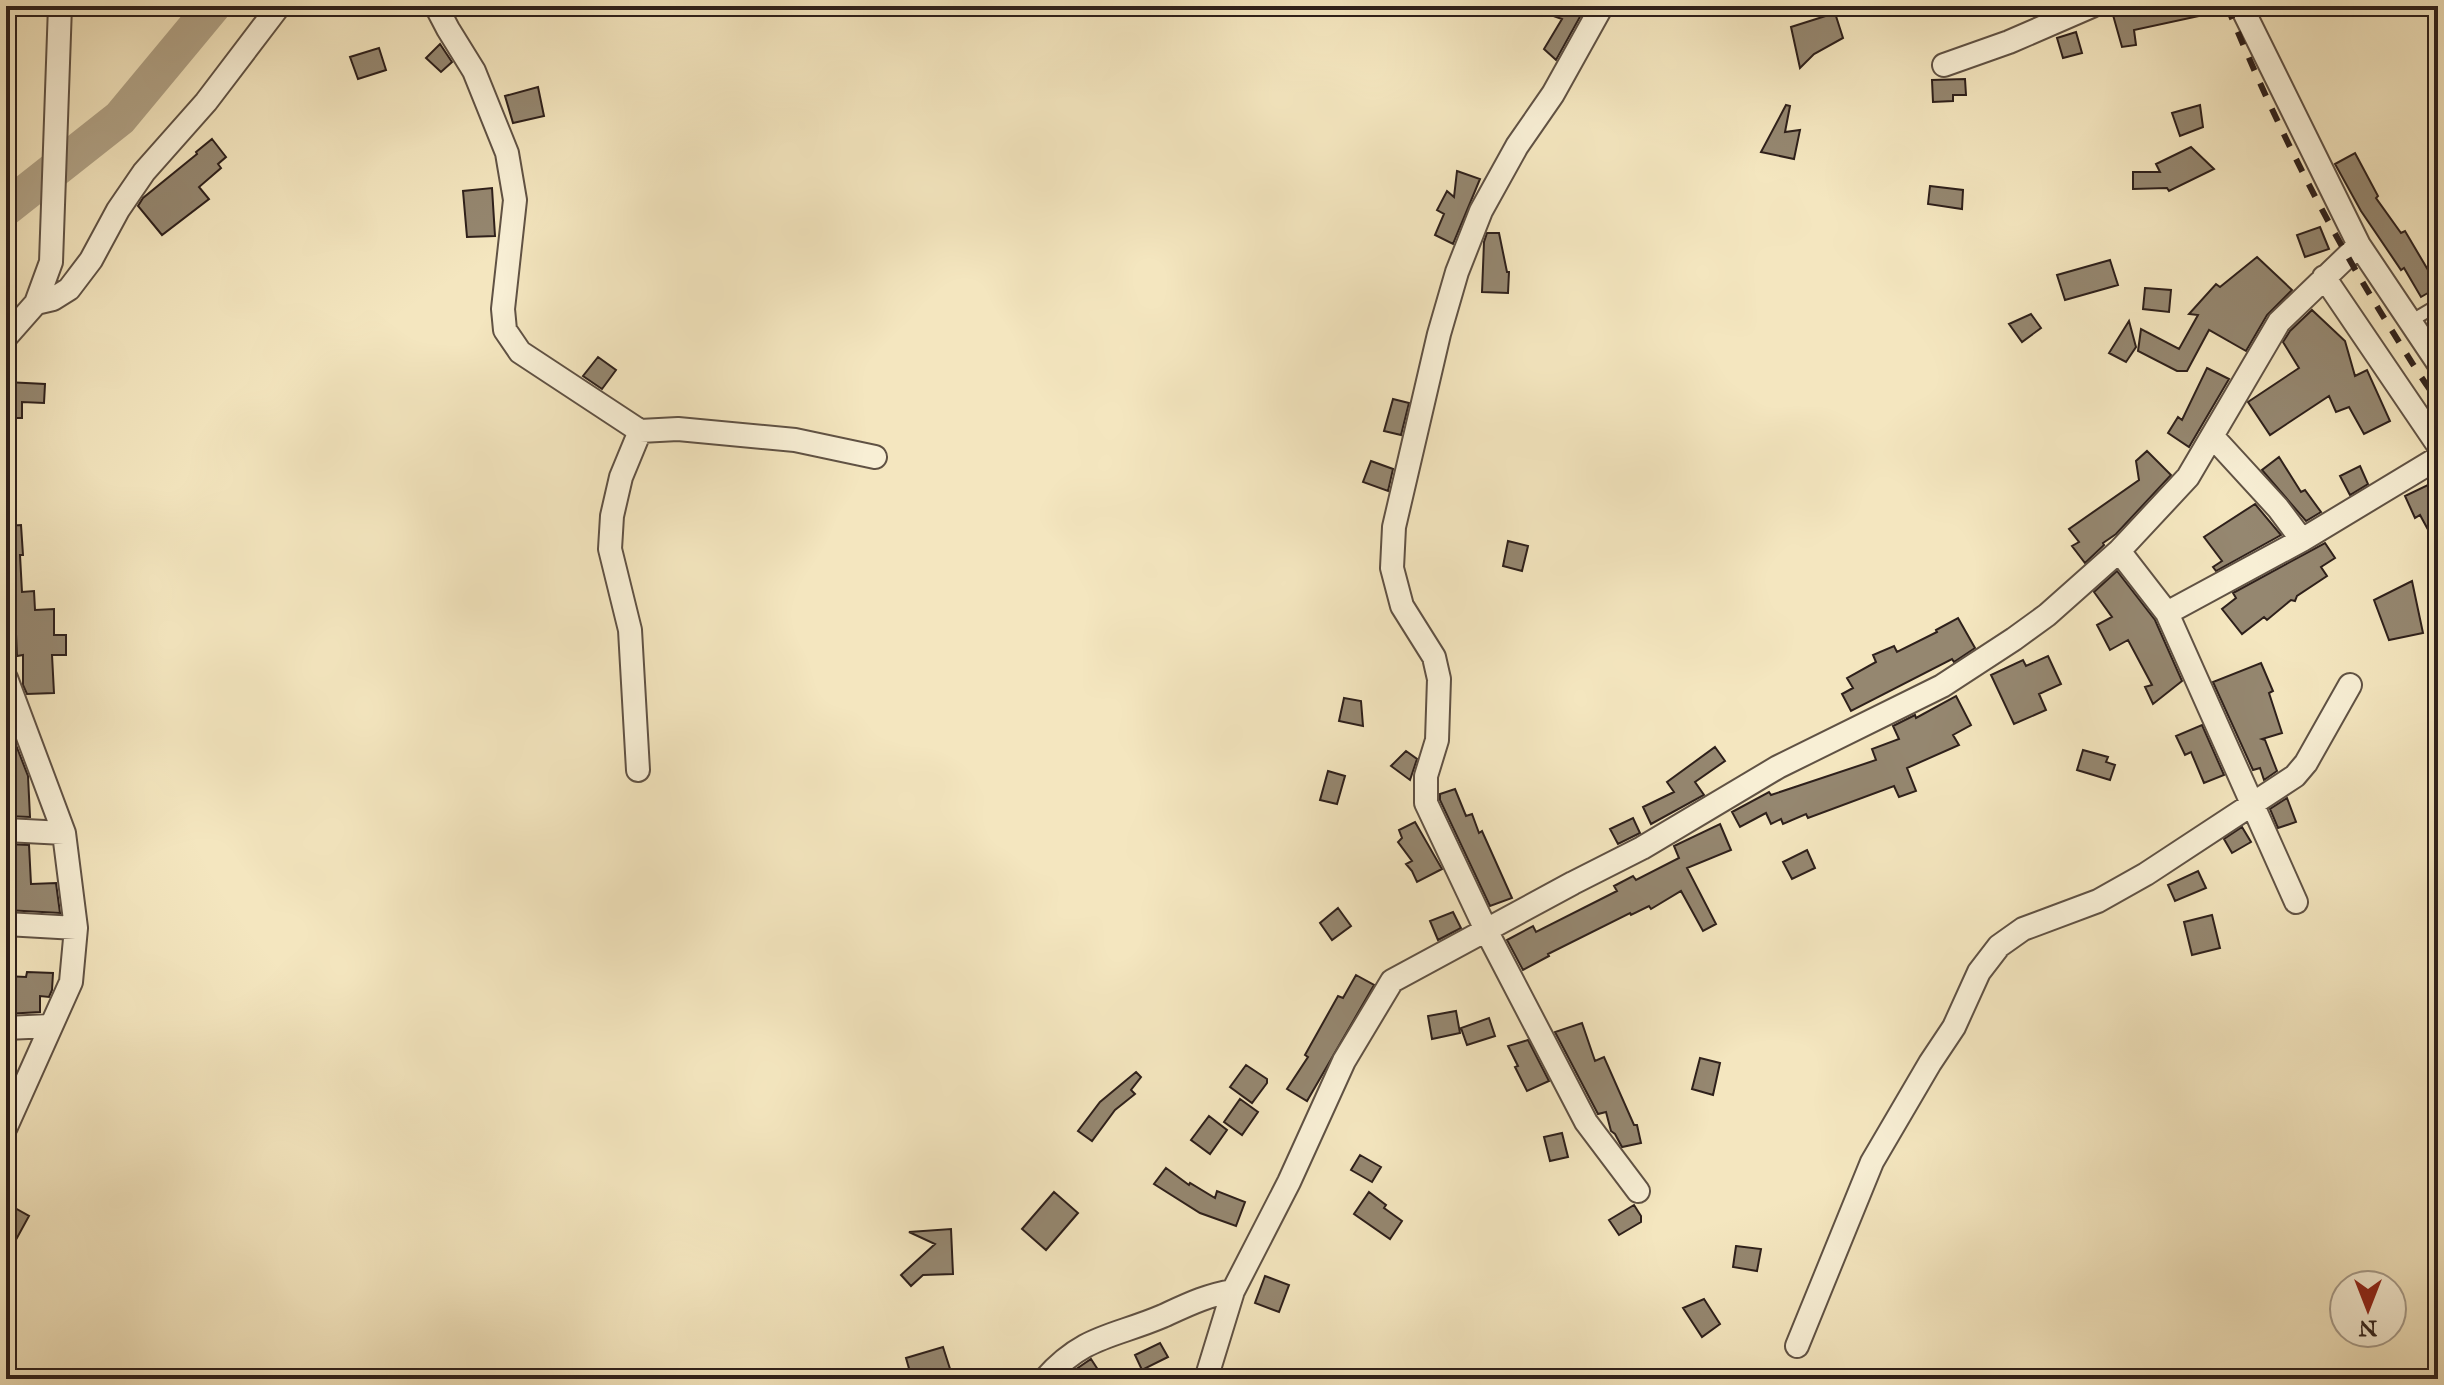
<svg xmlns="http://www.w3.org/2000/svg" width="2444" height="1385" font-family="'IM FELL Great Primer',serif">
  <rect width="100%" height="100%" fill="#f4e6bf"/>
  <filter id="stains"><feTurbulence type="fractalNoise" baseFrequency=".0025" numOctaves="4"/><feColorMatrix values="0 0 0 0 .2 0 0 0 0 .09 0 0 0 0 .02 0 0 0 .5 -.17"/></filter>
  <radialGradient id="worn" r=".72"><stop offset=".6" stop-color="#630" stop-opacity="0"/><stop offset="1" stop-color="#630" stop-opacity=".3"/></radialGradient>
  <g fill="none" stroke-linecap="round" stroke-linejoin="round">
    <path stroke="#b1a387" stroke-width="36" d="M6,208L120,118L213,6"/>
  </g>
  <path fill="#958770" stroke="#2e201b" stroke-width="2" d="M1531,6H1586L1556,60L1544,49L1562,19L1531,8Z
    M2132,6H2212L2213,13L2134,30L2136,45L2122,47L2111,8Z
    M1835,13L1843,38L1814,54L1800,68L1791,27Z
    M2076,32L2082,53L2063,58L2057,38Z
    M440,44L452,62L441,72L426,58Z
    M379,48L386,70L358,79L350,57Z
    M1965,79L1966,95H1953V101L1933,102L1932,80Z
    M538,87L544,116L513,123L505,96Z
    M1786,105L1790,106L1785,132L1800,130L1794,159L1761,152Z
    M2200,105L2203,127L2180,136L2172,113Z
    M212,139L226,157L218,164L221,168L199,187L209,199L162,235L138,206L143,198L197,154L196,152Z
    M2191,147L2214,169L2169,191L2167,188L2133,189V172H2160L2156,164Z
    M2355,153L2378,196L2376,198L2401,233L2405,231L2438,287L2421,297L2404,268L2401,270L2361,211L2335,164Z
    M1457,171L1480,179L1453,244L1435,235L1444,214L1437,210L1447,191L1454,197Z
    M1930,186L1963,190L1962,209L1928,204Z
    M492,188L495,236L467,237L463,191Z
    M2320,227L2329,249L2305,257L2297,235Z
    M1487,233H1499L1507,272H1509L1508,293L1482,292L1484,242Z
    M2257,257L2292,290L2267,315L2246,351L2209,330L2187,371H2177L2138,351L2141,329L2179,349L2198,315L2189,314L2216,284L2220,287Z
    M2110,260L2118,285L2065,300L2057,275Z
    M2145,288L2171,290L2169,312L2143,309Z
    M2312,310L2345,341L2355,376L2367,370L2390,421L2364,434L2349,407L2336,412L2329,396L2270,435L2248,402L2299,368L2283,342L2290,331Z
    M2031,314L2041,328L2022,342L2009,324Z
    M2129,321L2136,347L2126,362L2109,353Z
    M598,357L616,370L602,389L583,376Z
    M2207,368L2229,379L2189,447L2168,433L2178,417L2182,420Z
    M6,382L45,384L44,403L22,402V418H6Z
    M1393,399L1409,403L1401,435L1384,431Z
    M2147,451L2171,475L2116,534L2103,543L2104,545L2085,563L2072,546L2079,542L2069,529L2139,480L2136,461Z
    M2279,457L2301,492L2305,490L2321,512L2306,521L2262,470Z
    M1371,461L1393,469L1388,491L1363,482Z
    M2360,466L2368,484L2350,495L2340,476Z
    M2432,483L2438,495V548L2420,515L2415,518L2405,496Z
    M2255,504L2281,535L2216,571L2213,567L2222,561L2204,537Z
    M21,525L23,555H20L22,592L34,591L35,610L54,609V635H66V655H52L54,693L27,694L23,685V655L17,656L16,634H6V526Z
    M1508,541L1528,546L1522,571L1503,566Z
    M2325,543L2335,558L2321,567L2327,576L2297,596L2295,601L2291,600L2267,620L2264,617L2242,634L2222,609L2236,598L2233,593Z
    M2117,571L2155,620L2182,681L2153,704L2145,687L2152,685L2128,640L2110,650L2097,625L2112,617L2094,592Z
    M2412,581L2423,633L2389,640L2374,600Z
    M1958,618L1975,648L1954,662L1952,659L1851,711L1842,694L1853,688L1847,678L1876,662L1873,655L1894,646L1897,652L1937,632L1936,630Z
    M2048,656L2061,684L2039,694L2046,710L2014,724L1991,675L2023,660L2026,666Z
    M2261,663L2273,691L2269,693L2282,733L2262,739L2265,740L2277,771L2264,780L2260,768L2253,770L2213,682Z
    M1956,696L1971,725L1953,735L1959,745L1907,768L1916,791L1899,797L1894,786L1808,818L1806,814L1783,824L1781,819L1771,824L1766,813L1740,827L1732,812L1769,792L1771,795L1876,760L1872,749L1899,739L1893,726L1915,715L1916,718Z
    M1344,698L1361,701L1363,726L1339,721Z
    M2202,725L2224,775L2204,783L2191,752L2185,755L2176,736Z
    M16,745L28,776L30,817L6,816V746Z
    M1715,747L1725,761L1695,782L1704,795L1651,824L1643,807L1674,792L1667,782Z
    M2083,750L2108,757L2106,762L2115,765L2110,780L2077,770Z
    M1406,751L1417,759L1410,780L1391,766Z
    M1328,771L1345,776L1337,804L1320,800Z
    M1455,789L1466,816L1472,814L1479,833L1482,831L1512,898L1490,906L1440,800V794Z
    M2287,798L2296,822L2278,828L2270,809Z
    M1633,818L1640,833L1618,844L1610,829Z
    M1415,822L1442,869L1417,882L1412,871L1406,864L1412,861L1398,842L1402,838L1399,830Z
    M1720,824L1731,850L1687,868L1716,924L1703,931L1681,891L1651,909L1649,906L1631,915L1630,913L1548,954L1549,956L1523,970L1507,940L1533,926L1536,932L1617,891L1614,886L1633,876L1636,880L1679,858L1674,846Z
    M2242,827L2251,842L2232,853L2224,839Z
    M6,844L29,845L31,884L56,883L60,913L6,910Z
    M1807,850L1815,868L1792,879L1783,862Z
    M2198,871L2206,888L2175,901L2168,885Z
    M1338,908L1351,926L1332,940L1320,923Z
    M1453,912L1461,928L1438,940L1430,921Z
    M2212,915L2220,948L2192,955L2184,922Z
    M27,972L53,973L52,990L49,997L40,996V1012L6,1014V976L26,977Z
    M1356,975L1374,985L1307,1101L1287,1089L1308,1057L1305,1055L1338,996L1343,998Z
    M1456,1011L1460,1033L1432,1039L1428,1016Z
    M1489,1018L1495,1036L1467,1045L1461,1028Z
    M1582,1023L1595,1061L1604,1057L1634,1125H1637L1641,1143L1622,1147L1615,1134L1611,1131L1606,1112L1598,1114L1555,1032Z
    M1528,1040L1549,1081L1527,1091L1515,1067L1518,1066L1508,1046Z
    M1700,1058L1720,1063L1713,1095L1692,1089Z
    M1246,1065L1267,1079V1083L1252,1103L1230,1087Z
    M1136,1072L1141,1077L1131,1090L1135,1094L1115,1110L1092,1141L1078,1131L1100,1102Z
    M1240,1099L1258,1112L1242,1135L1224,1122Z
    M1209,1116L1227,1130L1210,1154L1191,1140Z
    M1562,1133L1568,1157L1550,1161L1544,1137Z
    M1360,1155L1381,1167L1372,1182L1351,1170Z
    M1166,1168L1189,1185L1190,1183L1215,1198L1217,1191L1245,1202L1236,1226L1200,1213L1154,1184Z
    M1054,1192L1078,1213L1046,1250L1022,1229Z
    M1369,1192L1386,1205L1384,1208L1402,1221L1390,1239L1354,1214Z
    M6,1203L29,1216L6,1258Z
    M1634,1205L1641,1216V1222L1619,1235L1609,1220Z
    M951,1229L953,1274L923,1275L911,1286L901,1275L935,1244L909,1232Z
    M1736,1246L1761,1249L1757,1271L1733,1267Z
    M1265,1276L1289,1285L1279,1312L1255,1303Z
    M1704,1299L1720,1324L1702,1337L1683,1308Z
    M1160,1343L1168,1357L1142,1370L1135,1355Z
    M943,1347L952,1375L937,1379H912L906,1358Z
    M1091,1359L1104,1379H1072L1069,1374Z"/>
  <g fill="none" stroke-linecap="round" stroke-linejoin="round">
    <defs>
      <path id="service" d="M2411,321L2438,305"/>
      <path id="minor" d="M436,6L448,29L474,71L507,153L515,200L503,309L505,330L520,352L640,431L678,429L795,440L875,457
        M1602,6L1553,94L1517,146L1481,211L1457,272L1439,334L1394,527L1392,568L1402,606L1434,657L1439,679L1437,740L1426,776V803L1487,932L1586,1122L1638,1191
        M2241,6L2359,245
        M1944,65L2009,42L2092,6
        M2324,277L2438,445
        M36,303L53,299L69,289L91,260L118,210L144,172L206,102L279,6
        M6,337L36,303L51,262L60,6
        M2212,436L2278,508L2302,540
        M2119,551L2167,613L2296,902
        M2167,613L2302,540L2438,458
        M6,678L64,833L76,928L71,982L6,1127
        M638,770L630,630L610,549L612,516L621,477L640,431
        M6,830L64,833
        M6,924L76,928
        M6,1028L50,1026
        M1797,1346L1872,1162L1930,1063L1954,1027L1979,972L1999,946L2023,929L2098,901L2146,874L2295,776L2306,763L2350,685
        M1045,1379C1084,1335 1114,1337 1163,1316C1187,1305 1207,1295 1233,1291
        M1206,1379L1233,1291L1289,1182L1344,1061L1392,981L1573,883L1642,848L1778,767L1942,686L2014,639L2047,615L2119,551L2188,477L2279,322L2359,245L2438,363"/>
    </defs>
    <use href="#service" stroke="#605244" stroke-width="15"/>
    <use href="#minor" stroke="#605244" stroke-width="26"/>
    <use href="#service" stroke="#f8efd5" stroke-width="11"/>
    <use href="#minor" stroke="#f8efd5" stroke-width="22"/>
    <path stroke="#2e201b" stroke-width="6" stroke-dasharray="14 14" stroke-linecap="butt" d="M2227,6C2270,111 2319,211 2378,308C2398,340 2416,371 2438,401"/>
  </g>
  <rect width="2444" height="1385" fill="none" stroke="#f4e6bf" stroke-width="32"/>
  <rect x="8" y="8" width="2428" height="1369" fill="none" stroke="#2e201b" stroke-width="4"/>
  <rect x="16" y="16" width="2412" height="1353" fill="none" stroke="#2e201b" stroke-width="2"/>
  <g transform="translate(2368 1309) rotate(180)"><circle r="38" fill="#f8efd5" stroke="#a79c8b" stroke-width="2"/>
  <path d="M0-6L14 30L0 20L-14 30Z" fill="#8f2418"/>
  <text y="-12" font-size="22" font-weight="bold" text-anchor="middle" fill="#2e201b">N</text>
  </g>
  <rect width="100%" height="100%" filter="url(#stains)"/>
  <rect width="100%" height="100%" fill="url(#worn)"/>
</svg>
